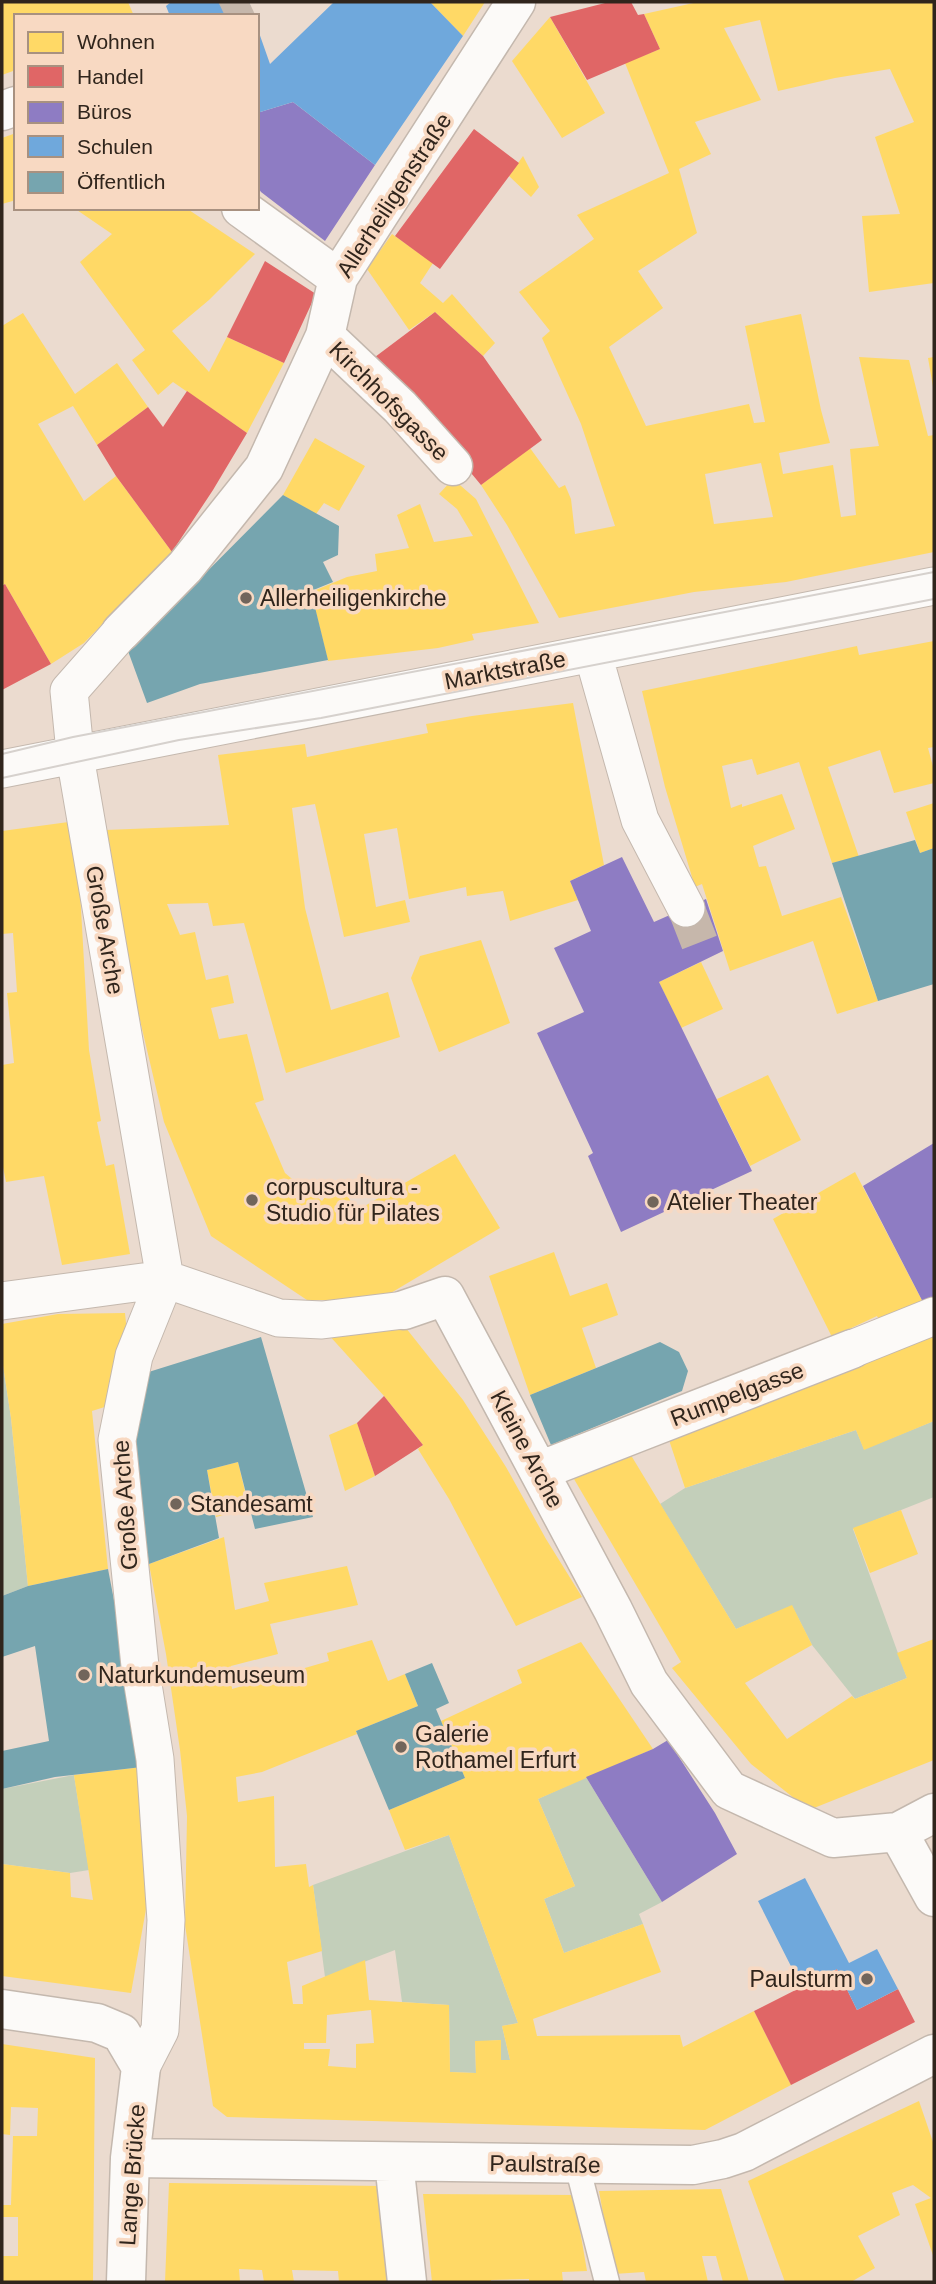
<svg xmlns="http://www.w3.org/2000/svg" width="936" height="2284" font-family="Helvetica,sans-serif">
  <rect width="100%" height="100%" fill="#ebdbcf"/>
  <path fill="#c3cfba" d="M2,1359L11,1418L28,1586L2,1596Z
    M934,1421V1497L853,1529L907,1678L855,1699L812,1645L792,1606L736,1629L660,1504L685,1488L856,1430L864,1449Z
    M74,1775L89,1870L70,1873L2,1864V1789Z
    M586,1777L662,1902L639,1914L643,1924L564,1953L544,1899L575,1886L538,1799Z
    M449,1835L518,2023L502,2026L510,2060H501L500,2040L475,2042L476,2073L450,2072L449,2005L402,2002L395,1950L325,1977L313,1885Z"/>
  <path fill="#ffd966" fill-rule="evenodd" d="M2,2H128L134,16H16V77L13,71L2,75Z
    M430,2H485L463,36Z
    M698,2H934V283L869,292L862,216L900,214L875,137L914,122L890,69L835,78L778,91L760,20L724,28L761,100L695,122L711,154L679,169L697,233L638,271L663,308L609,347L646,426L749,404L754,423L765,422L745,326L801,314L821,410L830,443L779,453L783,474L833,465L841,517L856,515L850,449L879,446L859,357L909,360L928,436L934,435V552L786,582L694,592L559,618L507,525L481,485L530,448L559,488L565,485L571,499L575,534L615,526L581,424L542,338L550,331L519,292L594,239L577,215L669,173L625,63L660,49L644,14ZM761,463L773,517L714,524L705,474Z
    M550,17L605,113L562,138L512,61Z
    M16,133V200L2,204V138Z
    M523,156L539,187L531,197L509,176Z
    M74,208H186L255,254L209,300L172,331L209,372L227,337L284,363L247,433L173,382L158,395L132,360L145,350L80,262L112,234Z
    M392,234L433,263L420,283L443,303L452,294L495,343L483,356L435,312L409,330L367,269Z
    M23,313L75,394L117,363L148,407L97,445L73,406L38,424L84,501L116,476L172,552L84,643L51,664L5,584L2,586V326Z
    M934,357V387H933L928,358Z
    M315,438L365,466L339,511L324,503L316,514L283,495Z
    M453,479L476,499L539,623L472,634L474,640L438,648L328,661L311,592L347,577L377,571L375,554L409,548L397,515L420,504L434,542L473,536L457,509L439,494Z
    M934,641V747L928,748L934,770V783L894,793L880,750L828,767L859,857L832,863L799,762L757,775L752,759L722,766L731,808L742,804V807L782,794L795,829L753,846L759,867L766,866L782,916L841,897L878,1001L837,1014L813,941L730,971L702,884L695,887L665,787L642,691L857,646L859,655Z
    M573,703L604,865L570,881L578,900L510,921L503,891L467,896L466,887L409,899L397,828L364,834L376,907L405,900L410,922L344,937L315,804L292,808L305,908L331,1010L388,992L400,1037L286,1073L244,923L213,926L208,903L167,904L180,935L195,932L206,980L228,975L234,1003L211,1008L219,1039L247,1034L264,1100L255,1103L285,1173L297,1183L299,1181L322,1201L329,1192L346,1193L356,1211L455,1154L500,1228L379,1300H307L211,1236L164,1122L123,948L106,830L229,825L218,755L305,744L307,757L428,733L426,724L472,716Z
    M934,803V848L920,853L906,812Z
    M76,821L89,1050L101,1121L97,1122L106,1166L114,1164L130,1254L62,1265L44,1176L6,1182L2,1162V1065L14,1063L7,993L17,992L13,933L2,934V831Z
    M481,940L510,1023L439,1052L411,978L420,956Z
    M701,962L723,1009L681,1028L659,982Z
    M768,1075L801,1140L750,1166L717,1099Z
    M855,1172L925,1306L879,1320L877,1316L832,1337L773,1219Z
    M554,1252L570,1296L607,1283L618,1315L582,1328L596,1368L530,1395L489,1276Z
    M125,1313L128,1343L114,1404L92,1411L108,1569L28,1586L11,1418L2,1359V1324L58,1314Z
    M398,1318L463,1400L506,1467L546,1539L582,1597L516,1626L449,1499L418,1449L423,1445L384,1396L327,1333Z
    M934,1333V1421L864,1450L856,1430L685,1488L666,1431Z
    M357,1423L375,1476L345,1491L329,1435Z
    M626,1447L736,1629L792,1605L812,1645L745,1683L787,1739L852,1696L855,1699L907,1678L897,1653L934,1639V1760L809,1810L751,1764L672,1668L681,1662L574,1479Z
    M238,1462L249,1508L216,1517L207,1470Z
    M901,1510L918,1554L870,1573L853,1528Z
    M224,1537L235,1610L269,1601L264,1583L347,1566L358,1605L270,1624L278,1654L231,1666L232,1689L329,1661L327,1653L372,1640L388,1681L405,1674L418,1706L356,1731L357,1734L262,1772L236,1777L238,1802L274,1796L275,1867L306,1864L309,1887L313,1885L322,1951L287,1962L293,2004H303L302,1986L365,1960L369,2000L449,2005L450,2072L476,2073L475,2041L501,2040V2060H510L502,2026L518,2023L449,1835L405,1850L389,1810L465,1778L441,1721L522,1683L517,1670L581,1642L653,1749L538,1799L575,1886L544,1899L564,1953L643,1924L661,1972L533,2019L537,2036L680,2035L683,2047L754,2011L791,2085L705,2130L227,2117L213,2106L185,1925L187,1816L180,1750L166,1654L149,1564ZM371,2010L374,2043L356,2044V2068L328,2066L330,2049H304V2043H326L327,2015Z
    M142,1767L148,1898L131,1993L2,1976V1864L70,1873L71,1897L93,1900L74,1775Z
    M2,2044L95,2058L93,2282H2V2256H18V2217H2V2205H11L13,2136H37L38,2108L11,2107L10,2135L2,2134Z
    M919,2101L934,2145V2258L915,2204L931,2198L913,2185L892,2193L900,2215L858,2236L875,2268L851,2282H785L748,2181Z
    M169,2183L381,2186L387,2282H339L338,2271L292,2270L294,2282H264L262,2270L239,2269L240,2282H165Z
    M721,2189L749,2282H723L716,2256H702L708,2282H646L644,2272L614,2274L599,2191Z
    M423,2194L574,2195L587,2271L562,2272L563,2282H529V2279L491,2280V2282H432Z"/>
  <path fill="#e06666" d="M609,2H631L638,15L644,14L660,49L587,80L550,17Z
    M474,129L519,163L440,269L395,236Z
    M265,261L316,294L284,363L227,337Z
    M435,312L483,356L542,440L481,485L408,397L371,360Z
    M187,391L247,433L213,490L172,552L116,476L97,445L148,407L163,427Z
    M5,584L51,664L2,690V586Z
    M384,1396L423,1445L375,1476L357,1423Z
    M837,1969L857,2010L898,1989L915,2022L791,2085L754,2011Z"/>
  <path fill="#8e7cc3" d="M293,102L375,165L325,241L261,192L257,186V113Z
    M622,857L654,922L706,899L723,951L659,982L752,1171L621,1232L588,1156L593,1153L537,1033L584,1012L554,948L591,931L570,881Z
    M934,1143V1301L925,1306L863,1186Z
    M668,1740L715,1813L737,1854L662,1902L586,1777L653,1749Z"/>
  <path fill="#6fa8dc" d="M171,2H249L254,16H170L166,6Z
    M334,2H430L463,36L375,165L293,102L257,113V27L270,64Z
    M805,1878L849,1963L877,1949L898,1989L857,2010L837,1969L802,1988L758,1901Z"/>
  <path fill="#76a5af" d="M283,495L339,526L338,555L323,562L333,582L311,591L328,660L200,684L147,703L128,651Z
    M915,840L920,853L934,848V984L878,1001L832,863Z
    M261,1337L313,1517L255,1529L238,1462L207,1470L219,1538L149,1564L134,1454L144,1396L139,1375Z
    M660,1342L679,1352L688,1371L682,1391L551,1445L530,1395Z
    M108,1569L127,1668L142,1767L55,1777L2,1789V1751L49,1741L35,1646L2,1657V1596L28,1586Z
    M432,1663L449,1703L436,1709L465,1778L389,1810L356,1731L418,1706L405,1674Z"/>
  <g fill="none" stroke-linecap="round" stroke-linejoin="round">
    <path stroke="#c6b7ab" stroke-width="37" stroke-dasharray="37 18" stroke-linecap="butt" d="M225,16L250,4
      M686,908L706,959"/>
    <defs>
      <path id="service" d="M577,2165L607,2282"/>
      <path id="pedestrian" d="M121,632L69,691L76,762L165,1279L134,1356L117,1440L140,1666L155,1759L166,1920L160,2030L141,2067
        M593,654L640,820L686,908
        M2,769L934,586
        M2,1301L165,1279L279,1318L322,1320L404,1310
        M852,1349L934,1316"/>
      <path id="minor" d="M2,111L16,106
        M241,208L338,278
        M325,336L400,407L453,466
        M121,632L185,567L264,468L325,336L338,278L516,2
        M404,1310L445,1296L613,1610L649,1683L729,1790L833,1838L898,1832L934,1813
        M539,1471L852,1349
        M898,1832L934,1897
        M2,2009L97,2023L121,2033L141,2067L130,2158L126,2282
        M130,2158L693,2165L723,2159L744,2152L934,2054
        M394,2162L407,2282"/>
    </defs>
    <use href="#service" stroke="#c4b8ae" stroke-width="27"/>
    <use href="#pedestrian" stroke="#c4b8ae" stroke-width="39"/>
    <use href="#minor" stroke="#c4b8ae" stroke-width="41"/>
    <use href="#service" stroke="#fcfaf8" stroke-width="24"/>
    <use href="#pedestrian" stroke="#fcfaf8" stroke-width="37"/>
    <use href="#minor" stroke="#fcfaf8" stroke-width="38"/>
    <path stroke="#d6d1cd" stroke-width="2" d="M2,754L73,737L934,572
      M2,778L179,740L321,718L934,599"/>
  </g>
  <g fill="#71655b" stroke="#f8d9c2" stroke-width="2.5">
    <circle cx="246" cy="598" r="7"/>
    <circle cx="252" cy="1200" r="7"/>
    <circle cx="653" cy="1202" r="7"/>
    <circle cx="176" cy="1504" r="7"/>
    <circle cx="84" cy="1675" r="7"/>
    <circle cx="401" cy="1747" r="7"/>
    <circle cx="867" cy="1979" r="7"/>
  </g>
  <g text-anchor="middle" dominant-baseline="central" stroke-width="7" stroke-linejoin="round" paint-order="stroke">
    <g font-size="23" fill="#30251c" stroke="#f8d9c2">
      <text transform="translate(394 195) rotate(-57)">Allerheiligenstraße</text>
      <text transform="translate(389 401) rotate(45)">Kirchhofsgasse</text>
      <text transform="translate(505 670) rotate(-11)">Marktstraße</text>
      <text transform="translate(105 930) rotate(80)">Große Arche</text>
      <text transform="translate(737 1394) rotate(-21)">Rumpelgasse</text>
      <text transform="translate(527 1449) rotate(62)">Kleine Arche</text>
      <text transform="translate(125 1505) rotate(-94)">Große Arche</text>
      <text transform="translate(545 2164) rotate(1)">Paulstraße</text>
      <text transform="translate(132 2175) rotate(-86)">Lange Brücke</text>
    </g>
    <g font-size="23" fill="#30251c" stroke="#f8d9c2" text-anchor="start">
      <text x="260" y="598">Allerheiligenkirche</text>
      <text x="266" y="1187">corpuscultura -<tspan x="266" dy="26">Studio für Pilates</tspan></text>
      <text x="667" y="1202">Atelier Theater</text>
      <text x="190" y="1504">Standesamt</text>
      <text x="98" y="1675">Naturkundemuseum</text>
      <text x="415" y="1734">Galerie<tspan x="415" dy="26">Rothamel Erfurt</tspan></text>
      <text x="853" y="1979" text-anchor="end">Paulsturm</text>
    </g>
  </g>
  <rect width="936" height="2284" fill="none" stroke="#30251c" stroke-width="7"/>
  <rect x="14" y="14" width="245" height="196" fill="#f8d9c2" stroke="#a89180" stroke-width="2"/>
  <rect x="28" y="32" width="35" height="21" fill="#ffd966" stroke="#a89180" stroke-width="2"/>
  <text x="77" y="49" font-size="21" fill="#30251c">Wohnen</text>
  <rect x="28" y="66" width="35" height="21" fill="#e06666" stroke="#a89180" stroke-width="2"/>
  <text x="77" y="84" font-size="21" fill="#30251c">Handel</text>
  <rect x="28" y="102" width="35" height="21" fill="#8e7cc3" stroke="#a89180" stroke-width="2"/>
  <text x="77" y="119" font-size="21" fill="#30251c">Büros</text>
  <rect x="28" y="136" width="35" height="21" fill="#6fa8dc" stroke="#a89180" stroke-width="2"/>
  <text x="77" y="154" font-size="21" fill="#30251c">Schulen</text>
  <rect x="28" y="172" width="35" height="21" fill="#76a5af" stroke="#a89180" stroke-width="2"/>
  <text x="77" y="189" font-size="21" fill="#30251c">Öffentlich</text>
</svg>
